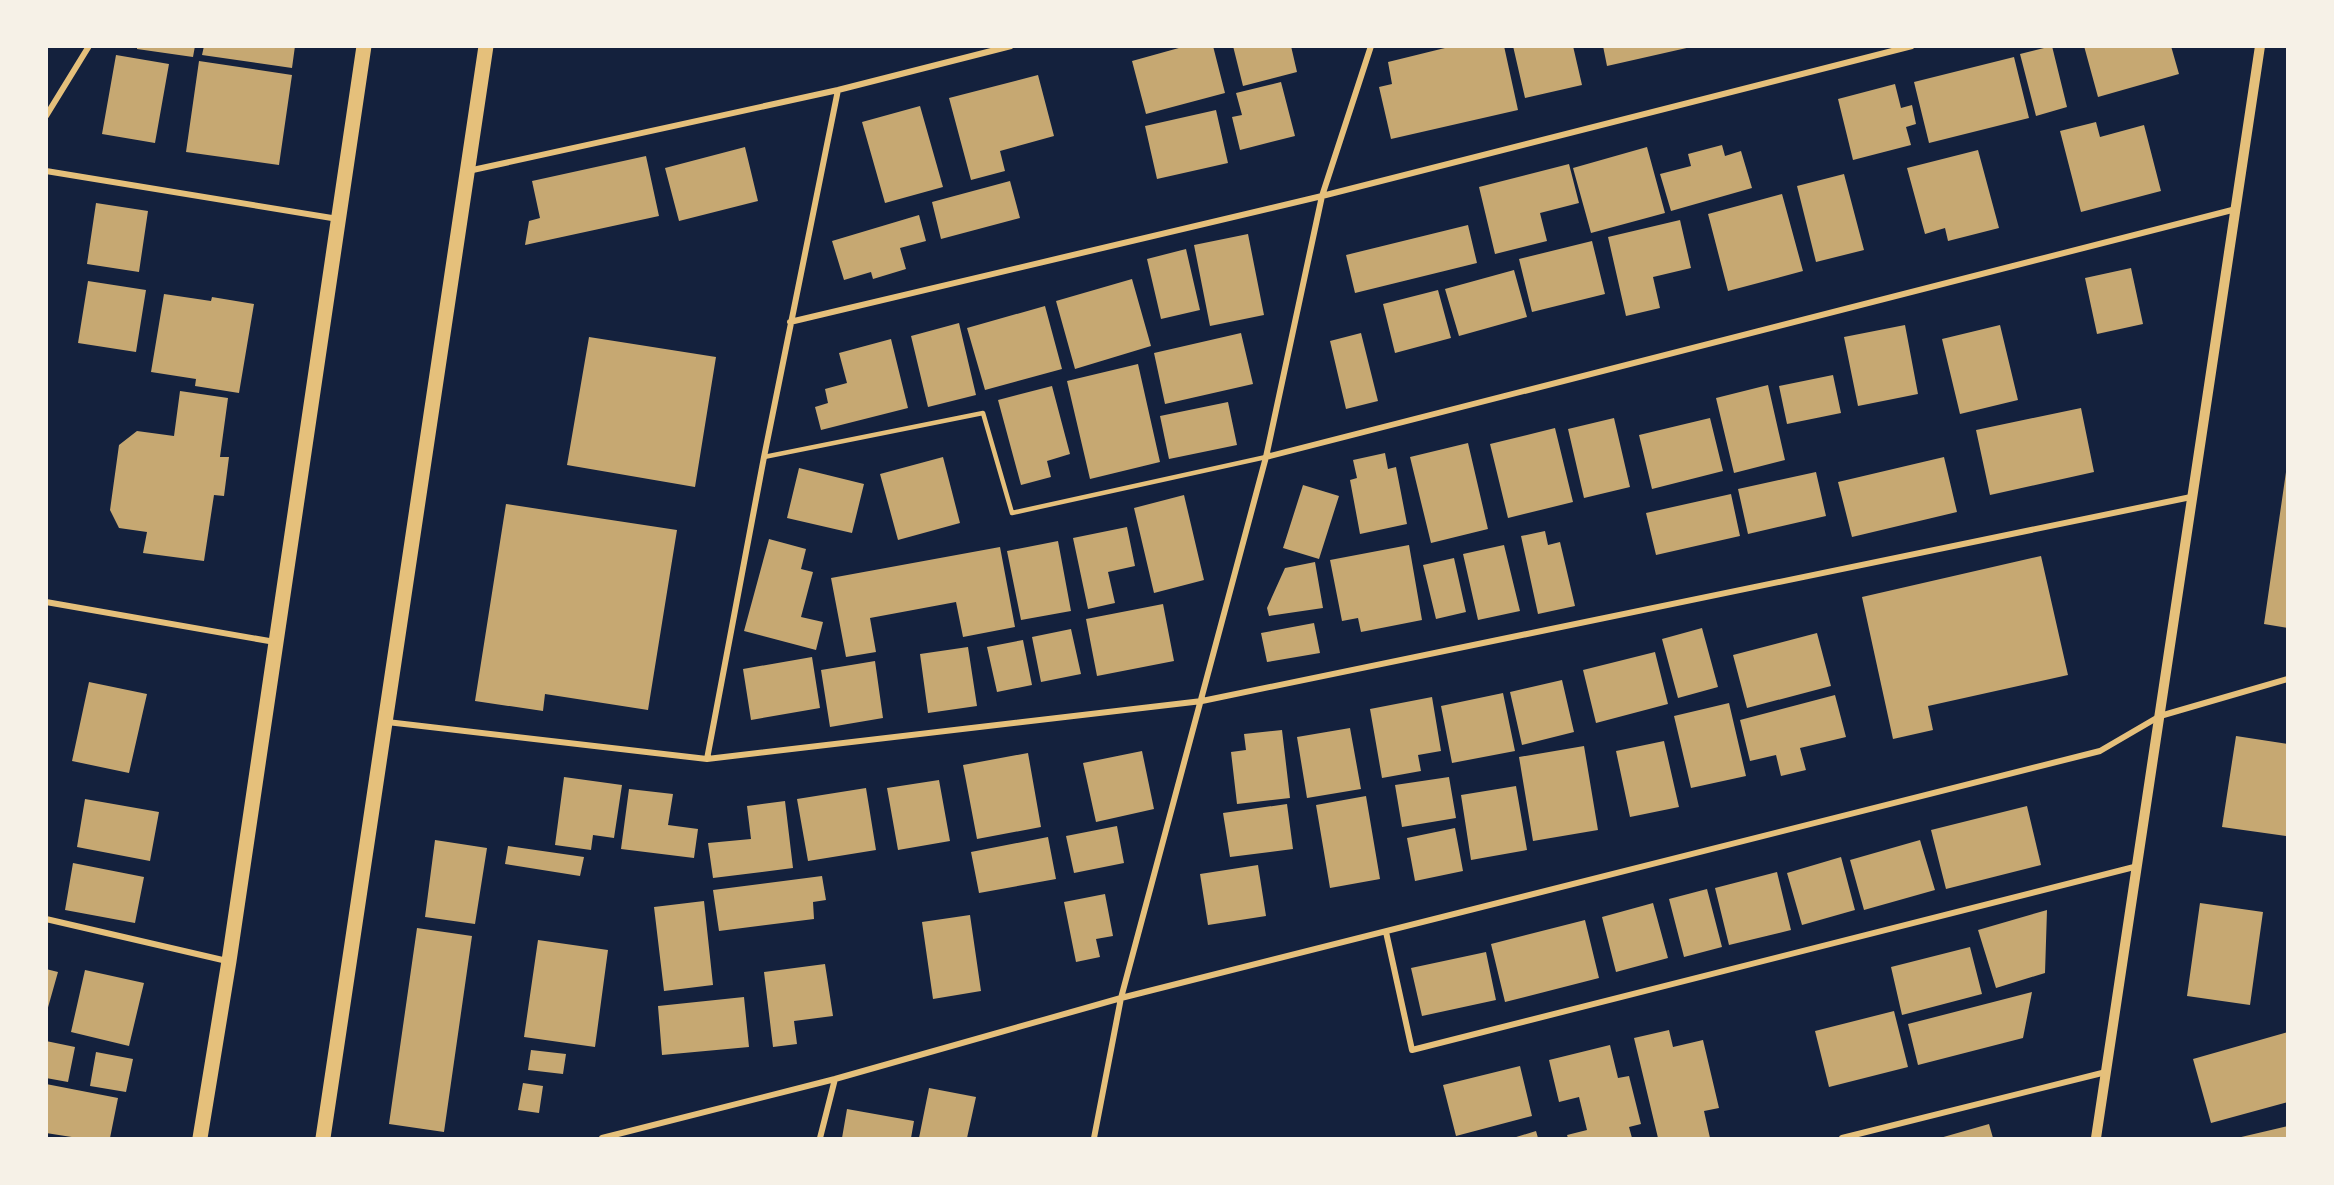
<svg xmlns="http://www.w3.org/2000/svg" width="2334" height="1185" font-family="'Roboto Serif',serif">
  <rect width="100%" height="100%" fill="#14213d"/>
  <path fill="#c6a872" d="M137,46H195L193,57L137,49Z
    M204,46H295L292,68L202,55Z
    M1186,46H1213L1225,93L1146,114L1132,61Z
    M1233,46H1291L1297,72L1243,86Z
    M1453,46H1504L1518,110L1391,139L1379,87L1392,84L1388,62Z
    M1513,46H1573L1582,85L1525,98Z
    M1603,46H1691V47L1607,66Z
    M2052,46L2067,107L2036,116L2020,54Z
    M2084,46H2171L2179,74L2098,97Z
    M116,55L169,64L155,143L102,134Z
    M2014,57L2029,118L1929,143L1914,82Z
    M199,61L292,75L279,165L186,152Z
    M1038,75L1054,136L1000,151L1005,171L971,180L949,98Z
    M1281,82L1295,136L1240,150L1232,117L1242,115L1236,93Z
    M1895,84L1901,108L1912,105L1916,124L1906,127L1911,145L1853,160L1838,99Z
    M920,106L943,187L885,203L862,122Z
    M1216,110L1228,163L1157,179L1145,126Z
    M2096,122L2100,137L2144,125L2161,191L2081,212L2060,131Z
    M1722,145L1725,156L1741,151L1752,188L1671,211L1660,174L1691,166L1688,154Z
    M745,147L758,201L679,221L665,168Z
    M1647,147L1665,213L1591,233L1573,168Z
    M1978,150L1999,228L1948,241L1945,228L1925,234L1907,168Z
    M646,156L659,216L525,245L529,221L540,218L532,181Z
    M1569,164L1579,203L1540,213L1547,241L1495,254L1479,187Z
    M1844,174L1864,250L1816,262L1797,186Z
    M1010,181L1020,218L941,239L932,202Z
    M1782,194L1803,271L1728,291L1708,214Z
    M96,203L148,211L139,272L87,264Z
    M919,215L926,241L900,248L906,269L873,279L871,272L844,280L832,241Z
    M1680,220L1691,268L1653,277L1660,308L1626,316L1608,237Z
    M1468,225L1477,263L1355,293L1346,255Z
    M1248,234L1264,315L1210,326L1194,245Z
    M1592,241L1605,294L1532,312L1519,259Z
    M1186,249L1200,310L1161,319L1147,259Z
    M2131,268L2143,324L2097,334L2085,278Z
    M1514,270L1527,317L1459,336L1445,289Z
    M1132,279L1151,346L1075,369L1056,301Z
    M88,281L146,290L136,352L78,343Z
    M1438,290L1451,338L1395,353L1383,304Z
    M164,294L211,301L212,297L254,304L239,393L195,386L196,379L151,372Z
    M1045,306L1062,369L985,390L967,328Z
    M959,323L976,395L928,407L911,336Z
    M1905,325L1918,394L1858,406L1844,337Z
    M2000,325L2018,400L1960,414L1942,339Z
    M1241,333L1253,384L1165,404L1154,353Z
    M1361,333L1378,401L1346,409L1330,341Z
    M589,337L716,357L695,487L567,465Z
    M891,339L908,408L821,430L815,407L828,403L825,389L847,383L839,353Z
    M1138,364L1160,462L1090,479L1067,381Z
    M1833,375L1841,413L1787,424L1779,386Z
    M1768,385L1785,460L1734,473L1716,398Z
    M1052,386L1070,454L1047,461L1051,477L1021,485L998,400Z
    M180,391L228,398L220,457H229L224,496L214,495L204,561L143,553L147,532L119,528L110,510L119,445L137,431L174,436Z
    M1228,402L1237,445L1169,459L1160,416Z
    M2081,408L2094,472L1990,495L1976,430Z
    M1614,418L1630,487L1584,498L1568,429Z
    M1710,418L1723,471L1652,489L1639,435Z
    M1555,428L1573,502L1508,518L1490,444Z
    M1468,443L1488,529L1431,543L1410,457Z
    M1385,453L1388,469L1396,467L1407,524L1360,534L1350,480L1357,478L1353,460Z
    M943,457L960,523L898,540L880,474Z
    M1944,457L1957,512L1852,537L1838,482Z
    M799,468L864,484L852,533L787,518Z
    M1816,472L1826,516L1748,534L1738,489Z
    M2286,472L2288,473V628L2264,624Z
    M1303,485L1339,496L1319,559L1283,548Z
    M1731,494L1740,536L1656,555L1646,513Z
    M1184,495L1204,580L1154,593L1134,508Z
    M506,504L677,530L648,710L545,694L543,711L475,701Z
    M1127,527L1135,566L1108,572L1115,603L1088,609L1073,538Z
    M1545,531L1548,545L1560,542L1575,606L1538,614L1521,536Z
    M769,539L806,549L801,569L813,572L801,617L823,622L816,650L744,631Z
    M1058,541L1071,611L1021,620L1007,551Z
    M1409,545L1422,620L1361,632L1358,618L1342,621L1330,560Z
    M1504,545L1520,611L1478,620L1463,554Z
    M1000,547L1015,627L963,637L956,602L870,618L876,652L846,657L831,578Z
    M2041,556L2068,675L1928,706L1933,730L1893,739L1862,597Z
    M1454,558L1466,612L1436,619L1423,565Z
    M1315,562L1323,608L1269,616L1267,608L1285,568Z
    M1163,604L1174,661L1097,676L1086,619Z
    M1314,623L1320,653L1267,662L1261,633Z
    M1702,628L1718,687L1678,698L1662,639Z
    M1071,629L1081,674L1041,682L1032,637Z
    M1817,633L1831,686L1747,708L1733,655Z
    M1023,640L1032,685L997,692L987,647Z
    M968,647L977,706L928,713L920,654Z
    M1655,652L1668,704L1596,723L1583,670Z
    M812,657L820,708L751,720L743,669Z
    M875,661L883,718L830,727L821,670Z
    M1562,680L1574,732L1522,745L1510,692Z
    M89,682L147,694L129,773L72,761Z
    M1503,693L1515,751L1452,763L1441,706Z
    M1835,695L1846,737L1800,748L1806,770L1781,776L1776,755L1750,761L1740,720Z
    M1432,697L1441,751L1418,755L1421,771L1382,778L1370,709Z
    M1729,703L1746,776L1691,788L1674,716Z
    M1350,728L1361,789L1307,798L1297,737Z
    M1282,730L1290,798L1237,804L1231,752L1246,750L1244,734Z
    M2236,736L2288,744L2286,836L2222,827Z
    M1664,741L1679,807L1630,817L1616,751Z
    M1584,746L1598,830L1533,841L1519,757Z
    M1142,751L1154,809L1096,822L1083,763Z
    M1028,753L1041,827L977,839L963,765Z
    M564,777L622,785L614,838L593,835L591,850L555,845Z
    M1449,777L1456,818L1402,827L1395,785Z
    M939,780L950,841L898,850L887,788Z
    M1516,786L1527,850L1471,860L1461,795Z
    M866,788L876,850L808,861L797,799Z
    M629,789L673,794L668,825L698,829L694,858L621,849Z
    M1366,796L1380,879L1330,888L1316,805Z
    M85,799L159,812L150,861L77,847Z
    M785,801L793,868L713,878L708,843L751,839L747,806Z
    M1287,804L1293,849L1230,857L1223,813Z
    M2027,806L2041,865L1946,889L1931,830Z
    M1117,826L1124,863L1074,873L1066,836Z
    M1455,828L1463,871L1415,881L1407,838Z
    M1048,837L1056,879L979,893L971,852Z
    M435,840L487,848L475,924L425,917Z
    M1920,840L1935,890L1864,910L1850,860Z
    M508,846L584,857L580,876L505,864Z
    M1841,857L1855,910L1802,925L1787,873Z
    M73,863L144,877L135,923L65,910Z
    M1258,865L1266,916L1208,925L1200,874Z
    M1777,872L1791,930L1729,945L1715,888Z
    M822,876L826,900L813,902L814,919L719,931L713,890Z
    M1707,889L1722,947L1684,957L1669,899Z
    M1105,894L1113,936L1096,939L1100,957L1076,962L1064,902Z
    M704,901L713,985L664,991L654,907Z
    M1653,903L1668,958L1616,972L1602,917Z
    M2200,903L2263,912L2250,1005L2187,996Z
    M2047,910L2045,973L1996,988L1978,930Z
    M970,915L981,991L933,999L922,922Z
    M1585,920L1599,978L1505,1002L1491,944Z
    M417,928L472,936L444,1132L389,1124Z
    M538,940L608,950L595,1047L524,1037Z
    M1970,947L1982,994L1902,1015L1891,967Z
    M1486,952L1496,1000L1422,1016L1411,968Z
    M825,964L833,1016L794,1021L797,1044L773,1047L764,972Z
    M46,969L58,972L47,1011H46Z
    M85,970L144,983L129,1046L71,1032Z
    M2032,992L2023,1038L1918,1065L1908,1024Z
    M744,997L749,1047L662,1055L658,1006Z
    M1894,1011L1908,1067L1829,1087L1815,1031Z
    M1669,1030L1673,1047L1703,1040L1719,1108L1704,1111L1710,1138H1658L1634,1038Z
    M2288,1032V1102L2211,1123L2193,1059Z
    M46,1041L75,1047L68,1082L46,1078Z
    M1610,1045L1618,1078L1629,1076L1641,1124L1629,1127L1632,1138H1568L1567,1135L1587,1130L1579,1097L1559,1102L1549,1060Z
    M531,1050L566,1054L563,1074L528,1070Z
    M96,1052L133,1059L126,1092L90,1086Z
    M1520,1066L1532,1116L1456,1136L1443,1085Z
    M523,1083L543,1086L539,1113L518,1110Z
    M46,1084L118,1098L110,1138H78L46,1133Z
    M929,1088L976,1097L967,1138H919Z
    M847,1109L914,1121L911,1138H842Z
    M1989,1124L1993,1138H1940Z
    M2288,1126V1138H2237Z
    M1536,1131L1538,1138H1513Z"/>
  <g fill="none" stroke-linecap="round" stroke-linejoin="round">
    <path stroke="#e5c07b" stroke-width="4.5" d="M764,457L983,413L1012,513L1266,457"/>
    <path stroke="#e5c07b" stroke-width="6" d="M46,116L89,46
      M46,171L338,219
      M468,171L838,90L1011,46
      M790,322L1322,196L1912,46
      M1266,457L2236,209
      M46,602L275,642
      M387,722L707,759L1202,701L2191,497
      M707,759L764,457L838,90
      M46,919L227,961
      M1386,932L1412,1050L2138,866
      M602,1138L835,1079L1121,998L2100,751L2160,716L2288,679
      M820,1138L835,1079
      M1094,1138L1121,998L1266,457L1322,196L1371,46
      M1842,1138L2106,1072"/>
    <path stroke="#e5c07b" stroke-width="10" d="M2096,1138L2260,46"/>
    <path stroke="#e5c07b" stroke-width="15" d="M200,1138L229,961L364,46
      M323,1138L486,46"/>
  </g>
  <rect width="2334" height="1185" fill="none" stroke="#f6f1e7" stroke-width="96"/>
</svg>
